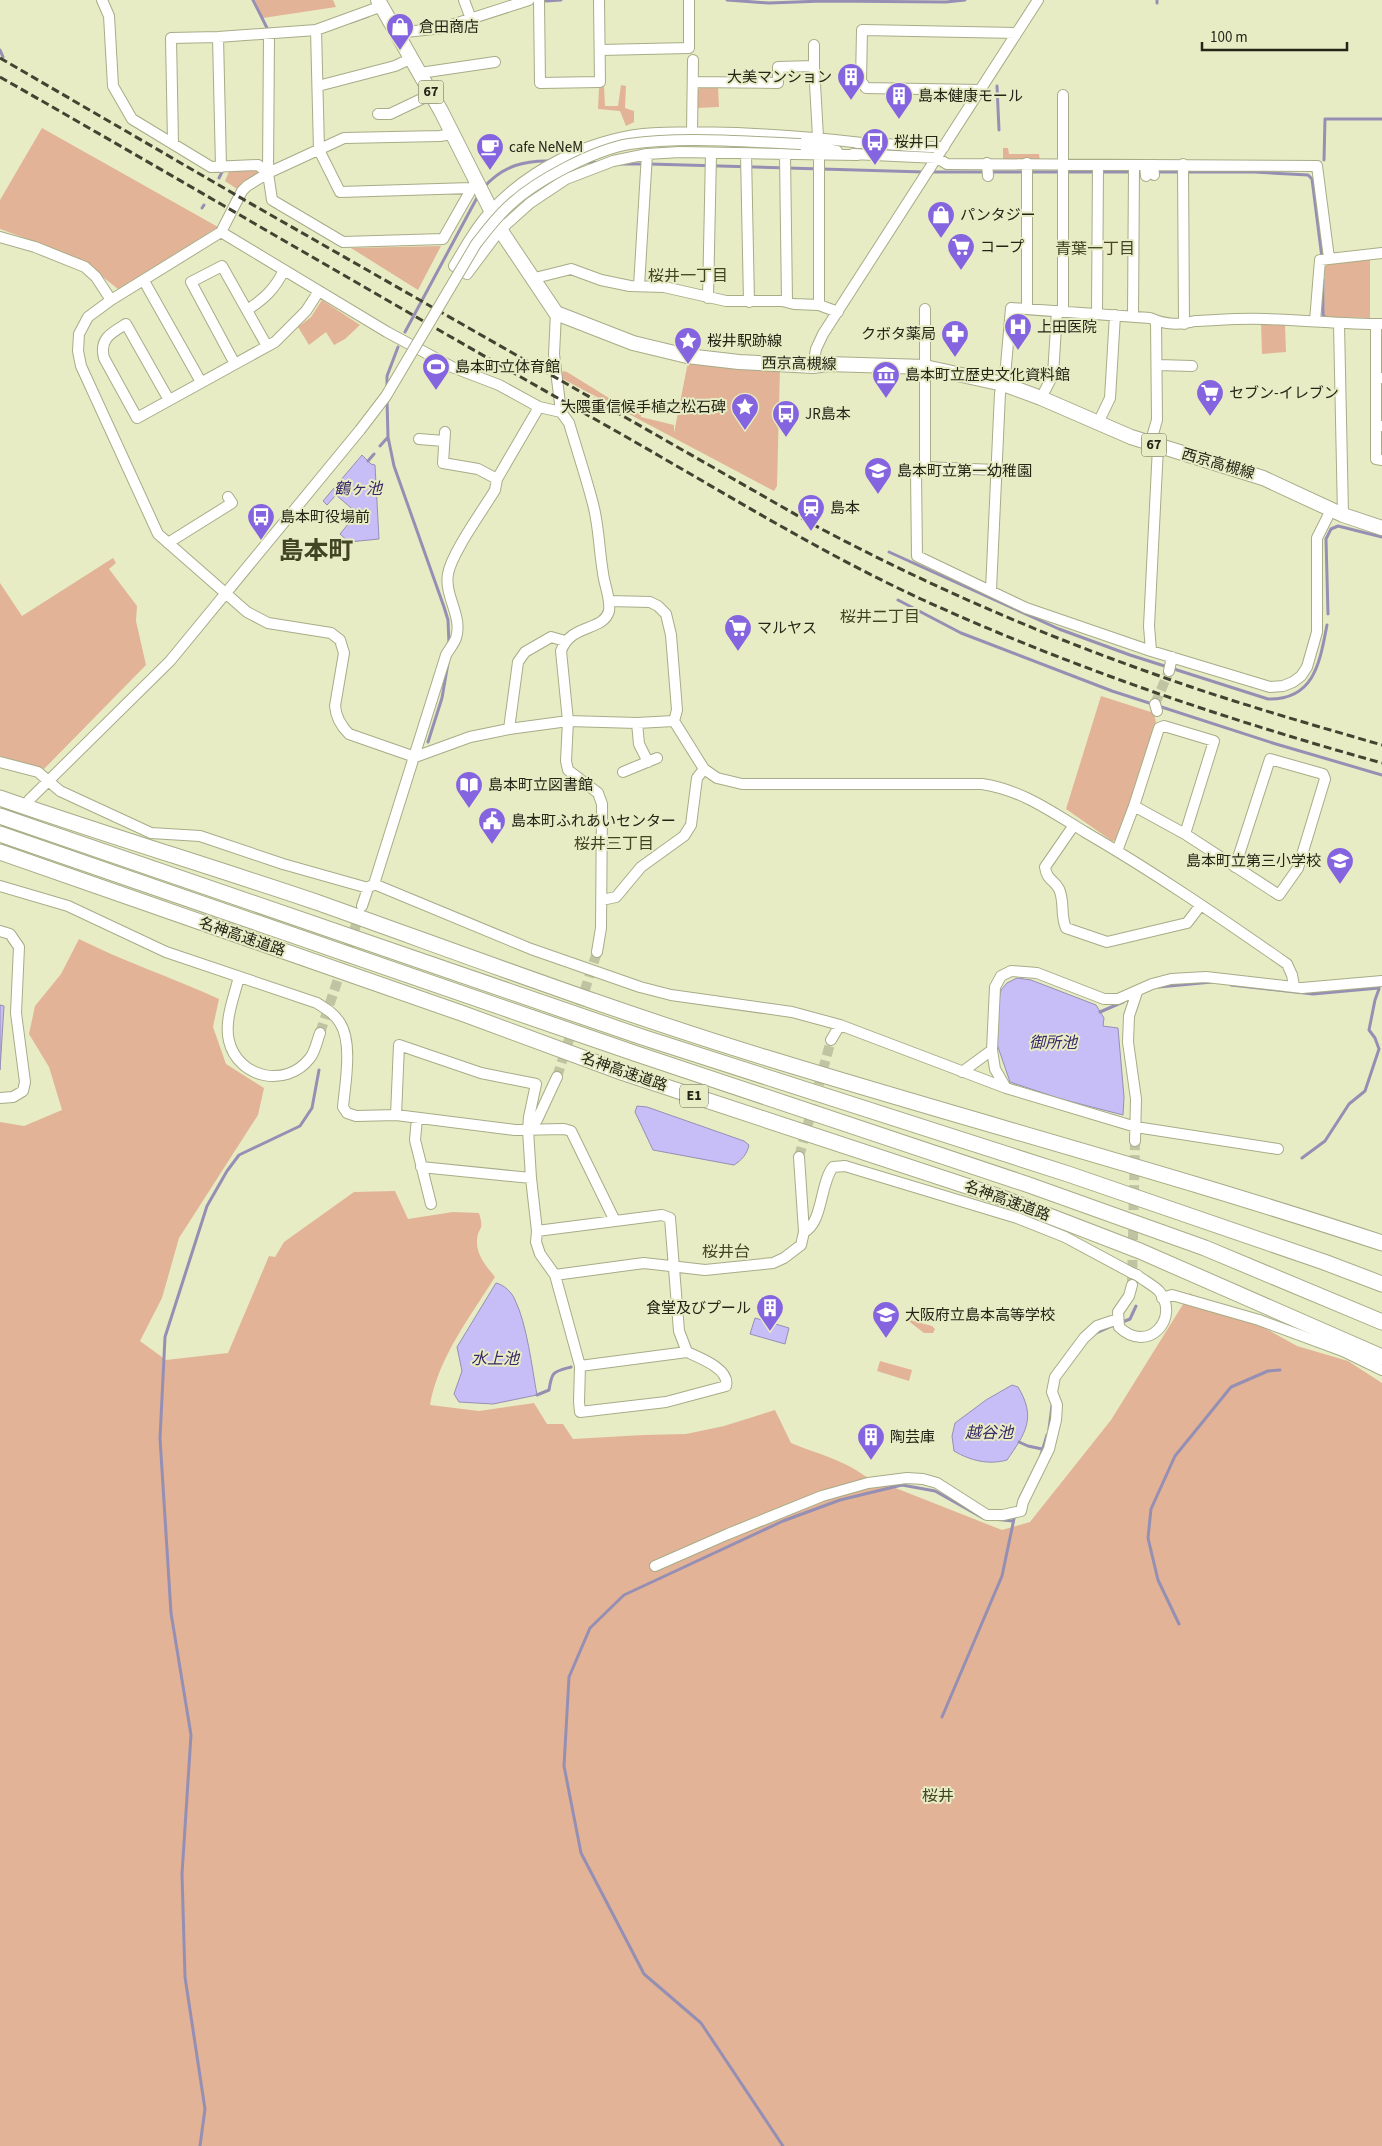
<svg xmlns="http://www.w3.org/2000/svg" width="1382" height="2146" font-family="'Source Sans 3','Noto Sans JP',sans-serif">
  <rect width="100%" height="100%" fill="#e8ecc5"/>
  <path fill="#e2b397" d="M255,0H333L336,7L263,18Z
    M621,85L626,86L625,108L634,111V122L626,126L620,111L598,109L599,88L604,86L605,106H618Z
    M702,86H718L719,107L697,108V91Z
    M42,128L218,227L118,289L84,262L44,245L0,229V200Z
    M1003,148H1008L1009,154H1039L1040,161H1003Z
    M230,169H257L258,174L243,182L237,189L225,181Z
    M441,246L418,290L351,248Z
    M1370,257V318L1326,317L1324,314L1325,266L1331,261Z
    M322,300L360,325L345,339L334,345L326,332L309,345L298,327L311,317Z
    M1261,323L1285,324L1286,352L1262,354Z
    M688,362L780,368L777,486L774,491L561,378L563,371L567,372L630,411L641,414V417L674,425V433Z
    M113,558L116,563L109,569L137,606L136,621L146,665L44,769L0,756V583L22,616Z
    M1101,696L1154,713L1156,723L1118,840L1112,841L1066,809Z
    M79,939C125,962 173,978 219,999L213,1027L226,1064L264,1088L258,1115L179,1238L162,1298L140,1341L166,1360L228,1353L269,1256L275,1257L284,1242L354,1192L395,1191L408,1219L453,1212L479,1213C485,1232 478,1226 477,1240C476,1255 487,1267 495,1277C470,1317 438,1358 430,1405L479,1411L534,1403L547,1424H563L573,1439L643,1435L686,1434L724,1426L775,1410L791,1443C815,1453 844,1460 865,1476L1002,1530L1030,1522L1111,1420L1190,1293L1202,1302L1263,1327L1297,1346L1348,1361L1382,1383V2146H0V1122L24,1126L62,1110L49,1067L29,1034L35,1006L61,974Z
    M906,1319L932,1326L935,1329L933,1333H924Z
    M880,1361L912,1370L909,1381L877,1371Z"/>
  <path fill="#c7bdf7" stroke="#968fb4" d="M362,455L371,464L375,465L379,539L349,542L340,534L357,513L336,495L327,505L323,501Z
    M1017,978L1031,980L1096,1005L1104,1018L1103,1026L1118,1028L1124,1097L1123,1115L1061,1099L1010,1082L997,1044L999,999L1001,990L1007,983Z
    M0,1005L4,1006L0,1070Z
    M637,1106L647,1107L744,1141L749,1145C747,1154 742,1160 734,1165L653,1150L635,1112Z
    M496,1283C504,1285 512,1292 515,1300C527,1324 532,1368 537,1395L493,1404L459,1402L454,1394L462,1371L457,1347Z
    M755,1318L789,1328L785,1344L750,1334Z
    M1012,1385L1018,1387C1037,1418 1025,1434 1007,1460C989,1465 971,1461 954,1451L952,1436L955,1423L986,1400Z"/>
  <g fill="none" stroke-linecap="round" stroke-linejoin="round">
    <path stroke="#968fb4" stroke-width="3" d="M253,0L268,30
      M727,0L769,3L823,1L946,2L965,0
      M546,1L561,0
      M1157,3V0
      M351,22L368,16
      M0,50L3,57
      M997,86L999,130
      M1324,160L1325,119H1382
      M586,162L599,163
      M621,164H642
      M649,164L924,172
      M930,172H1144
      M1155,172H1254L1308,175L1312,179L1322,258
      M219,178L223,170
      M484,187C503,166 524,160 552,161
      M202,208L204,205
      M1323,279V315L1327,319
      M405,332L479,194
      M387,386V376L398,347
      M388,437L394,466L444,607L448,620L449,644
      M380,446L388,437L387,400
      M368,461L374,454
      M889,552L1059,629L1130,655L1268,699C1315,700 1320,661 1327,625
      M898,600L961,633L1112,691L1276,744L1382,775
      M1328,614L1326,539L1331,529L1338,526L1382,537
      M428,742L442,698L448,663
      M1231,985L1313,994L1379,988
      M1159,987L1212,982
      M1100,1012L1123,1002
      M1302,1158L1325,1141L1349,1104L1365,1091L1379,1049L1375,1038L1369,1030L1375,1000L1379,989
      M1120,1323L1130,1319L1136,1306
      M1092,1335L1114,1325
      M537,1395L549,1390C552,1371 553,1372 571,1367
      M1049,1429L1052,1406
      M1019,1442L1028,1446L1042,1449
      M1020,1498L1040,1458L1047,1435
      M1179,1624L1158,1580L1148,1538L1151,1509L1175,1456L1231,1387L1268,1371L1280,1370
      M942,1717L1002,1576L1015,1514
      M200,2146L205,2109L185,1977L182,1874L191,1735L171,1613L160,1438L165,1337L207,1206L227,1171L239,1155L300,1126L312,1108L319,1070
      M783,2146L701,2023L644,1974L581,1853L564,1766L569,1677L590,1628L624,1595L783,1521L840,1500L902,1485L935,1491L983,1518L1013,1521"/>
    <path stroke="#c1c4a2" stroke-width="10" stroke-dasharray="10 5" stroke-linecap="butt" d="M1155,704L1169,671
      M320,1033L360,913
      M557,1077L597,952
      M799,1157L831,1040
      M1132,1285L1135,1141"/>
    <defs>
      <path id="minor" d="M102,0L109,16L113,86L132,119L211,167L258,165L268,173
        M464,0L471,19
        M539,0L540,83L600,82L599,0
        M316,30L319,150L340,192L471,188
        M397,33L442,28L529,0
        M269,34L268,173L272,200L343,242L443,239L476,181
        M218,37L221,167
        M600,50L689,48V0
        M814,66L818,137
        M420,73L495,62
        M693,82L778,83V67L814,66V45
        M318,86L395,66L412,58
        M980,90L866,88L861,81L862,30L1017,33
        M1063,95V311
        M378,114H390L432,94
        M692,132L693,60
        M452,134L440,136L344,138L268,173L247,186L242,191L221,232L111,300L88,317L79,334L78,351L81,366L158,534L247,612L268,623L331,633L340,640L344,653L335,706C336,718 341,726 349,734L415,757L470,737L509,729L568,721L637,723L674,721
        M173,143L171,38L218,37L316,30L382,6
        M857,143C886,142 914,148 944,147
        M801,144L837,151
        M746,154L749,302
        M853,154L937,158L947,164L1317,166L1329,258
        M785,155L787,302
        M819,155V305
        M858,155L680,152L647,154L613,161L566,179L530,203L500,230L467,274L454,266C465,247 476,228 490,212C528,170 586,141 643,134C674,131 706,132 737,133C779,135 820,138 862,143
        M987,163L988,176
        M1027,163V308
        M1183,164L1184,324
        M1145,165L1146,176
        M1153,165L1154,175
        M221,232L387,332L452,367L499,385L539,407L561,412
        M0,237L35,247L85,267L96,277L111,300
        M531,279L571,269L601,280L630,286L664,287L726,301H782L794,304L819,305L838,312
        M144,281L201,382
        M639,286L647,154
        M708,298L711,153
        M925,309V467
        M247,310C264,299 275,289 284,270
        M556,313L554,354L561,412L569,423C577,450 586,477 593,504C599,526 599,550 603,573C604,584 611,599 609,611C603,632 571,623 561,651L568,721L566,761L568,770L598,793L602,804L601,928L597,952
        M1097,314L1098,165
        M1133,317L1134,165
        M1315,321L1320,260L1382,253
        M1339,324L1343,515
        M1376,324V378H1382
        M235,364L191,282L222,266L267,346
        M1158,365L1192,366
        M813,366L816,349L823,334L1038,0
        M1376,378V426H1382
        M1041,398L1053,375L1057,311
        M169,400L126,324C111,333 99,339 104,358L137,418L275,342L306,311L319,291
        M1098,423L1110,398L1115,315
        M1376,426V459L1382,460
        M445,432L443,463L478,469L497,479
        M419,439L444,441
        M1150,444L1157,420L1156,321
        M996,470L925,467L916,471L917,556L1026,608L1151,651L1270,687L1283,686L1293,682L1301,676L1307,667L1317,632V538L1331,510
        M168,543L232,503L228,497
        M991,590L1000,393L1005,377L1011,308L1150,318C1166,325 1179,325 1195,321C1218,320 1242,318 1265,319C1304,320 1343,324 1382,324
        M609,601L650,602L658,606L666,614L671,635L677,710L674,721L704,769L717,778L742,784H982C1022,790 1052,812 1085,832C1154,872 1221,918 1287,964L1292,975L1294,986
        M1151,651L1149,626L1158,447
        M1169,671L1172,657
        M1155,704L1157,711
        M637,723L639,744L648,762
        M509,729L518,662L525,652L551,637L565,641
        M0,762L38,772L60,791L151,833L200,836L283,864L368,888
        M623,772L657,758
        M29,800L170,661L360,430
        M1134,806L1185,834L1279,895L1298,868L1325,779L1323,774L1270,759L1235,867
        M1074,825L1045,867C1047,881 1054,879 1059,889C1065,902 1060,915 1066,928L1107,942L1187,923L1200,906
        M1117,851L1134,806L1159,728L1164,726L1214,741L1185,834
        M374,884L531,949L640,987L671,995L792,1012L840,1025L1006,1088L1136,1127L1278,1149
        M0,886L68,906L166,952L317,1003C326,1009 334,1013 340,1023C353,1043 345,1085 343,1107L347,1113L356,1116L396,1115L515,1130L564,1129L571,1131L615,1221
        M602,900L616,897L641,867L684,836L691,825L697,778L704,769
        M362,906L368,888L374,884L446,655C449,649 454,644 456,638C463,616 444,596 448,574C451,554 483,510 495,490L497,479L539,407
        M0,931L10,934L19,947L16,1013L25,1082L23,1091L13,1097L0,1098
        M239,977C234,997 224,1021 229,1041C238,1078 286,1089 310,1058C315,1052 317,1041 320,1033
        M831,1040L840,1025
        M992,1050L995,987L1001,976L1011,971L1037,973L1104,999H1118L1152,984L1171,979L1206,977L1302,988L1382,981
        M962,1072L992,1050L995,1069L1006,1088
        M396,1115L399,1045L481,1073L536,1084L529,1117L528,1130L531,1178L537,1231L536,1242L540,1254L555,1275L644,1263L705,1270L773,1263L784,1258L801,1245L804,1232L799,1157
        M417,1118L415,1140L431,1204
        M528,1130L537,1120L557,1077
        M1135,1141L1136,1099L1128,1042L1129,1016L1137,992
        M421,1167L531,1178
        M537,1231L662,1215L670,1218L679,1331L687,1352L580,1366
        M804,1232C823,1223 820,1183 833,1167L845,1166L1017,1218L1065,1237L1132,1273
        M555,1275L580,1366L579,1402L580,1412L666,1402L726,1386C730,1369 700,1358 687,1352
        M1132,1285L1129,1296L1118,1312L1119,1327C1148,1355 1181,1318 1159,1291C1153,1285 1143,1280 1137,1275
        M1162,1298L1172,1295L1259,1320L1343,1351L1382,1370
        M655,1566L728,1534L822,1496L868,1483L907,1478L923,1479L937,1483L987,1515H1003L1021,1511L1023,1502L1049,1449L1056,1420L1057,1405L1052,1392L1055,1377L1084,1338L1097,1326L1118,1319"/>
      <path id="major" d="M378,0L441,111L503,234L556,313L633,343L687,356L739,362L813,366L828,364L925,367L1003,384L1041,398L1131,437L1263,478L1343,515L1382,528"/>
      <path id="highway" d="M0,798C106,835 213,867 319,903C468,956 616,1012 767,1058C972,1121 1179,1176 1382,1243
        M0,816L642,1037L1068,1174L1324,1262L1382,1284
        M0,834L637,1054L1029,1185L1205,1248L1382,1322
        M0,852L464,1014L624,1073L1000,1197L1140,1251L1382,1357"/>
    </defs>
    <use href="#minor" stroke="#a8ac87" stroke-width="12"/>
    <use href="#major" stroke="#a8ac87" stroke-width="16"/>
    <use href="#highway" stroke="#a8ac87" stroke-width="17"/>
    <use href="#minor" stroke="#fff" stroke-width="10"/>
    <use href="#major" stroke="#fff" stroke-width="14"/>
    <use href="#highway" stroke="#fff" stroke-width="15"/>
    <path stroke="#424331" stroke-width="3" stroke-dasharray="8 4" stroke-linecap="butt" d="M0,58L248,202L814,525C923,583 1037,633 1154,674C1229,701 1306,723 1382,745
      M0,77C205,194 409,314 614,430C715,487 815,550 921,599C1070,667 1224,719 1382,763"/>
    <defs>
      <path id="minor-bridge" d="M360,430L386,396L476,244C487,230 497,216 511,204C537,180 594,150 629,144C685,136 744,142 801,144
        M1132,1273L1137,1275"/>
    </defs>
    <use href="#minor-bridge" stroke="#a8ac87" stroke-width="12" stroke-linecap="butt"/>
    <use href="#minor-bridge" stroke="#fff" stroke-width="10"/>
  </g>
  <defs>
    <symbol id="shop-pin" viewBox="-11 -11 22 30"><path d="M0 17L-7.5 6A9.5 9.5 0 1 1 7.5 6Z" fill="#8564df" stroke="#e8ecc5"/><path d="M-5-2.5h2.3a2.7 3.5 0 0 1 5.4 0H5L5.5 6h-11ZM-1.5-2.5h3a1.5 2.3 0 0 0-3 0Z" fill="#fff"/></symbol>
    <symbol id="building-pin" viewBox="-11 -11 22 30"><path d="M0 17L-7.5 6A9.5 9.5 0 1 1 7.5 6Z" fill="#8564df" stroke="#e8ecc5"/><path d="M-4-6H4V6H1V3H-1V6H-4ZM-2.5-4.3h1.7v1.8h-1.7ZM.8-4.3h1.7v1.8H.8ZM-2.5-1h1.7V.8h-1.7ZM.8-1h1.7V.8H.8Z" fill="#fff"/></symbol>
    <symbol id="bus-pin" viewBox="-11 -11 22 30"><path d="M0 17L-7.5 6A9.5 9.5 0 1 1 7.5 6Z" fill="#8564df" stroke="#e8ecc5"/><path d="M-5-6H5V4H4V6H2V4H-2V6H-4V4H-5ZM-3.5-4V0h7V-4ZM-3.5 1.2v1.5H-2V1.2ZM2 1.2v1.5H3.5V1.2Z" fill="#fff"/></symbol>
    <symbol id="cafe-pin" viewBox="-11 -11 22 30"><path d="M0 17L-7.5 6A9.5 9.5 0 1 1 7.5 6Z" fill="#8564df" stroke="#e8ecc5"/><path d="M-5.5-4.5H6V0H3Q3 3.5 0 3.5H-2.5Q-5.5 3.5-5.5 0ZM3-3.2v2h1.7v-2ZM-6 4.5H4V6H-6Z" fill="#fff"/></symbol>
    <symbol id="supermarket-pin" viewBox="-11 -11 22 30"><path d="M0 17L-7.5 6A9.5 9.5 0 1 1 7.5 6Z" fill="#8564df" stroke="#e8ecc5"/><path d="M-6-5.5h2.5l.6 2H6L4.5 2H-2.5L-4.4-4H-6ZM-1.5 3.2a1.3 1.3 0 1 0 .1 0ZM3 3.2a1.3 1.3 0 1 0 .1 0Z" fill="#fff"/></symbol>
    <symbol id="hospital-pin" viewBox="-11 -11 22 30"><path d="M0 17L-7.5 6A9.5 9.5 0 1 1 7.5 6Z" fill="#8564df" stroke="#e8ecc5"/><path d="M-5-5h3v3.5h4V-5h3V5h-3V1.5h-4V5h-3Z" fill="#fff"/></symbol>
    <symbol id="pharmacy-pin" viewBox="-11 -11 22 30"><path d="M0 17L-7.5 6A9.5 9.5 0 1 1 7.5 6Z" fill="#8564df" stroke="#e8ecc5"/><path d="M-2-6h4v4h4v4h-4v4h-4v-4h-4v-4h4Z" fill="#fff"/></symbol>
    <symbol id="sight-pin" viewBox="-11 -11 22 30"><path d="M0 17L-7.5 6A9.5 9.5 0 1 1 7.5 6Z" fill="#8564df" stroke="#e8ecc5"/><path d="M0-6L1.8-2.2L6-1.7L2.9 1.2L3.7 5.4L0 3.3L-3.7 5.4L-2.9 1.2L-6-1.7L-1.8-2.2Z" fill="#fff"/></symbol>
    <symbol id="stadium-pin" viewBox="-11 -11 22 30"><path d="M0 17L-7.5 6A9.5 9.5 0 1 1 7.5 6Z" fill="#8564df" stroke="#e8ecc5"/><path d="M0-5a6.5 5 0 1 0 0 10a6.5 5 0 1 0 0-10ZM-3.5-1.8h7v3.6h-7Z" fill="#fff"/></symbol>
    <symbol id="museum-pin" viewBox="-11 -11 22 30"><path d="M0 17L-7.5 6A9.5 9.5 0 1 1 7.5 6Z" fill="#8564df" stroke="#e8ecc5"/><path d="M0-6L6-3V-2H-6V-3ZM-5-1h2V3h-2ZM-1-1h2V3h-2ZM3-1h2V3H3ZM-6 4H6V6H-6Z" fill="#fff"/></symbol>
    <symbol id="school-pin" viewBox="-11 -11 22 30"><path d="M0 17L-7.5 6A9.5 9.5 0 1 1 7.5 6Z" fill="#8564df" stroke="#e8ecc5"/><path d="M0-5L7-2L0 1L-7-2ZM-4 1L0 2.5L4 1V4Q0 6-4 4Z" fill="#fff"/></symbol>
    <symbol id="station-pin" viewBox="-11 -11 22 30"><path d="M0 17L-7.5 6A9.5 9.5 0 1 1 7.5 6Z" fill="#8564df" stroke="#e8ecc5"/><path d="M-3-6H3Q5-6 5-4V2Q5 4 3 4L4.5 6H3L1.5 4h-3L-3 6H-4.5L-3 4Q-5 4-5 2V-4Q-5-6-3-6ZM-3.5-4v3h7v-3ZM-3.5 1v1.5H-2V1ZM2 1v1.5H3.5V1Z" fill="#fff"/></symbol>
    <symbol id="library-pin" viewBox="-11 -11 22 30"><path d="M0 17L-7.5 6A9.5 9.5 0 1 1 7.5 6Z" fill="#8564df" stroke="#e8ecc5"/><path d="M-6-4Q-3-5.5-.7-3.5V5Q-3 3-6 4ZM6-4Q3-5.5 .7-3.5V5Q3 3 6 4Z" fill="#fff"/></symbol>
    <symbol id="civic-pin" viewBox="-11 -11 22 30"><path d="M0 17L-7.5 6A9.5 9.5 0 1 1 7.5 6Z" fill="#8564df" stroke="#e8ecc5"/><path d="M-.6-6.5H3V-4.5H.6V-3L4-1V1h2V6H-6V1h2V-1L-.6-3ZM-1.2 2.5V6h2.4V2.5Z" fill="#fff"/></symbol>
  </defs>
  <g fill-rule="evenodd">
    <use href="#shop-pin" x="384" y="11" width="32" height="43"/>
    <use href="#building-pin" x="835" y="61" width="32" height="43"/>
    <use href="#building-pin" x="883" y="80" width="32" height="43"/>
    <use href="#bus-pin" x="859" y="126" width="32" height="43"/>
    <use href="#cafe-pin" x="474" y="131" width="32" height="43"/>
    <use href="#shop-pin" x="925" y="199" width="32" height="43"/>
    <use href="#supermarket-pin" x="945" y="231" width="32" height="43"/>
    <use href="#hospital-pin" x="1002" y="311" width="32" height="43"/>
    <use href="#pharmacy-pin" x="939" y="318" width="32" height="43"/>
    <use href="#sight-pin" x="672" y="325" width="32" height="43"/>
    <use href="#stadium-pin" x="420" y="351" width="32" height="43"/>
    <use href="#museum-pin" x="870" y="359" width="32" height="43"/>
    <use href="#supermarket-pin" x="1194" y="377" width="32" height="43"/>
    <use href="#sight-pin" x="729" y="391" width="32" height="43"/>
    <use href="#bus-pin" x="770" y="398" width="32" height="43"/>
    <use href="#school-pin" x="862" y="455" width="32" height="43"/>
    <use href="#station-pin" x="795" y="492" width="32" height="43"/>
    <use href="#bus-pin" x="245" y="501" width="32" height="43"/>
    <use href="#supermarket-pin" x="722" y="612" width="32" height="43"/>
    <use href="#library-pin" x="453" y="769" width="32" height="43"/>
    <use href="#civic-pin" x="476" y="805" width="32" height="43"/>
    <use href="#school-pin" x="1324" y="845" width="32" height="43"/>
    <use href="#building-pin" x="754" y="1292" width="32" height="43"/>
    <use href="#school-pin" x="870" y="1299" width="32" height="43"/>
    <use href="#building-pin" x="855" y="1421" width="32" height="43"/>
  </g>
  <g text-anchor="middle" dominant-baseline="central" stroke-width="4" stroke-linejoin="round" paint-order="stroke">
    <g fill="#e8ecc5" stroke="#5f614b" stroke-width="1">
      <rect x="418.5" y="80.5" width="25" height="23" rx="4"/>
      <rect x="1141.5" y="433.5" width="25" height="23" rx="4"/>
      <rect x="680" y="1084.5" width="28" height="23" rx="4"/>
    </g>
    <g font-size="14" font-weight="bold" fill="#242517">
      <text x="431" y="92">67</text>
      <text x="1154" y="445">67</text>
      <text x="694" y="1096">E1</text>
    </g>
    <g font-size="15" fill="#242517" stroke="#e8ecc5" text-anchor="start">
      <text x="419" y="27">倉田商店</text>
      <text x="832" y="77" text-anchor="end">大美マンション</text>
      <text x="918" y="96">島本健康モール</text>
      <text x="894" y="142">桜井口</text>
      <text x="509" y="147">cafe NeNeM</text>
      <text x="960" y="215">パンタジー</text>
      <text x="980" y="247">コープ</text>
      <text x="1037" y="327">上田医院</text>
      <text x="936" y="334" text-anchor="end">クボタ薬局</text>
      <text x="707" y="341">桜井駅跡線</text>
      <text x="455" y="367">島本町立体育館</text>
      <text x="905" y="375">島本町立歴史文化資料館</text>
      <text x="1229" y="393">セブン-イレブン</text>
      <text x="726" y="407" text-anchor="end">大隈重信候手植之松石碑</text>
      <text x="805" y="414">JR島本</text>
      <text x="897" y="471">島本町立第一幼稚園</text>
      <text x="830" y="508">島本</text>
      <text x="280" y="517">島本町役場前</text>
      <text x="757" y="628">マルヤス</text>
      <text x="488" y="785">島本町立図書館</text>
      <text x="511" y="821">島本町ふれあいセンター</text>
      <text x="1321" y="861" text-anchor="end">島本町立第三小学校</text>
      <text x="751" y="1308" text-anchor="end">食堂及びプール</text>
      <text x="905" y="1315">大阪府立島本高等学校</text>
      <text x="890" y="1437">陶芸庫</text>
    </g>
    <g font-size="15" fill="#242517" stroke="#e8ecc5">
      <text transform="translate(799 364) rotate(1)">西京高槻線</text>
      <text transform="translate(1218 464) rotate(16)">西京高槻線</text>
      <text transform="translate(242 937) rotate(19)">名神高速道路</text>
      <text transform="translate(624 1072) rotate(19)">名神高速道路</text>
      <text transform="translate(1007 1201) rotate(20)">名神高速道路</text>
    </g>
    <g font-size="16" fill="#424523" stroke="#e8ecc5">
      <text x="1095" y="249">青葉一丁目</text>
      <text x="688" y="276">桜井一丁目</text>
      <text x="880" y="617">桜井二丁目</text>
      <text x="614" y="844">桜井三丁目</text>
      <text x="726" y="1252">桜井台</text>
      <text x="938" y="1796">桜井</text>
    </g>
    <g font-size="16" font-style="italic" fill="#3a2769" stroke="#e8ecc5">
      <text x="358" y="489">鶴ヶ池</text>
      <text x="1053" y="1043">御所池</text>
      <text x="495" y="1359">水上池</text>
      <text x="989" y="1433">越谷池</text>
    </g>
    <g font-size="25" font-weight="bold" fill="#424523" stroke="#e8ecc5">
      <text x="316" y="551">島本町</text>
    </g>
  </g>
  <path d="M1202 42v8h145v-8" fill="none" stroke="#242517" stroke-width="2.5"/>
  <text x="1210" y="42" font-size="15" fill="#242517" stroke="#e8ecc5" stroke-width="4" paint-order="stroke">100 m</text>
</svg>
